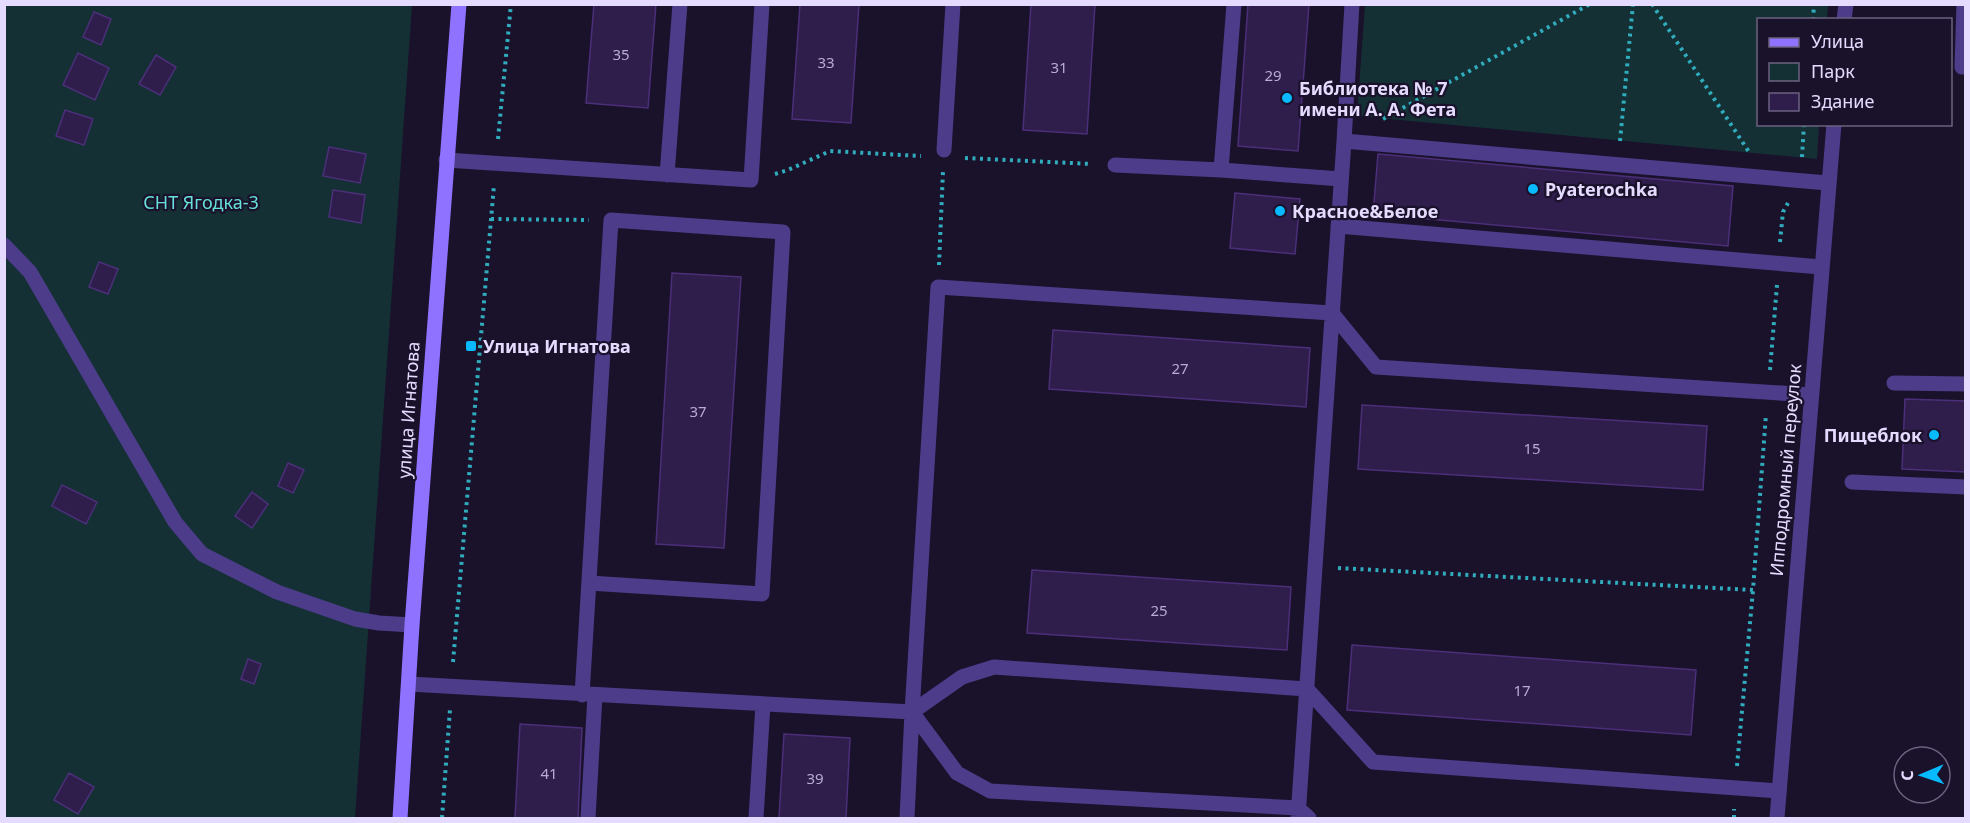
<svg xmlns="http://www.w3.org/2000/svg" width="1970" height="823" font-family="'Noto Sans',sans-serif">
  <rect width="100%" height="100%" fill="#1a112b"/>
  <path fill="#143035" d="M5,5H412L355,818H5Z
    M1365,5H1828L1827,19L1758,20V124L1819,125L1817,159L1357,116Z"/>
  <path fill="#2f1d4c" stroke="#4b2f78" stroke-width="1.5" d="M594,4H656L648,108L586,103Z
    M800,4H859L851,123L792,119Z
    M1031,4H1095L1087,134L1023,130Z
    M1248,4H1309L1298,151L1238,146Z
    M94,12L111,19L101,45L83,37Z
    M78,53L109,68L95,100L63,85Z
    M156,55L176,67L160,95L139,84Z
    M65,110L93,119L84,145L56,136Z
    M329,147L366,154L360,183L323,176Z
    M1378,154L1733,186L1728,246L1373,214Z
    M333,190L365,195L361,223L329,217Z
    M1235,193L1300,199L1295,254L1230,248Z
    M99,262L118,269L108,294L89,287Z
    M672,273L741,277L724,548L656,544Z
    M1053,330L1310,348L1306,407L1049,389Z
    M1905,399L1966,401V472L1902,469Z
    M1362,405L1707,426L1703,490L1358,469Z
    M288,463L304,470L293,493L278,486Z
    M62,485L97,502L86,524L52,506Z
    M252,492L268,504L252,528L235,516Z
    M1032,570L1291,587L1287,650L1027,633Z
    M1352,645L1696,670L1691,735L1347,710Z
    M248,659L261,664L254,684L241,679Z
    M520,724L582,728L578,818H515Z
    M784,734L850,738L846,818H779Z
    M69,773L94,787L78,814L54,800Z"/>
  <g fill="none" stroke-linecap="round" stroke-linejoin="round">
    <path stroke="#30acbd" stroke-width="4" stroke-dasharray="3 4.5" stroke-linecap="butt" d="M1652,4L1749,152
      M1813,20L1814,4
      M1383,119L1590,4
      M498,139L511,4
      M1620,141L1633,4
      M1802,157L1804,124
      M965,158L1092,164
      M775,174L788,170L830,151L921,156
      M491,219L589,220
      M1780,242L1783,212L1788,203
      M939,265L943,171
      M1770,370L1777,285
      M1338,568L1753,590L1766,414
      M453,662L494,185
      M1737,766L1753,590
      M442,818L450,709
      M1734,818V809"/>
    <path stroke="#4d3c8a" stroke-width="15" d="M1234,4L1221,170L1341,179
      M1352,4L1344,141L1828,183
      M1964,4L1962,67H1966
      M944,150L953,4
      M446,160L751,180L762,4
      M1115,165L1221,170
      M667,175L680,4
      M1338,226L1821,267
      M4,245L30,272L175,522L202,554L277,592L355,619L379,623L412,625
      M1894,383L1966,384
      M1852,482L1966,487
      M409,684L912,712L907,818
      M582,695L611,220L783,232L762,594L589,583
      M912,712L962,677L994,667L1307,689L1373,762L1779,791
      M1298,817L1344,141
      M588,818L595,695
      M756,818L763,704
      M1309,818L1298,808L990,791L957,773L912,712L938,287L1332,313L1376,367L1811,395"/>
    <path stroke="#4d3c8a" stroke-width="15" d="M1844,20L1846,4
      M1777,818L1834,124"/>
    <path stroke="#8f72ff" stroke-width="15" d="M400,818L412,625L459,4"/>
  </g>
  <g fill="#07b9ff" stroke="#1a112b" stroke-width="2">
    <circle cx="1287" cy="98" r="6"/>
    <circle cx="1533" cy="189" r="6"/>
    <circle cx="1280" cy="211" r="6"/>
    <rect x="465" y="340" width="12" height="12" rx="3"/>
    <circle cx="1934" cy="435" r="6"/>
  </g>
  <g text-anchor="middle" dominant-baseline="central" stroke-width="4.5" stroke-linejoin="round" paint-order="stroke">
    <g font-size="15" fill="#b8acd2">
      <text x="621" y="54">35</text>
      <text x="826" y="62">33</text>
      <text x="1059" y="67">31</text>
      <text x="1273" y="75">29</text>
      <text x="1180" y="368">27</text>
      <text x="698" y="411">37</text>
      <text x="1532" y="448">15</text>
      <text x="1159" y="610">25</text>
      <text x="1522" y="690">17</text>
      <text x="549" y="773">41</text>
      <text x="815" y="778">39</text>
    </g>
    <g font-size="18" font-weight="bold" fill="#e5dbff" stroke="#1a112b" text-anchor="start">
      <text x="1299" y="88">Библиотека № 7<tspan x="1299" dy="21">имени А. А. Фета</tspan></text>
      <text x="1545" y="189">Pyaterochka</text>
      <text x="1292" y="211">Красное&amp;Белое</text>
      <text x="483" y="346">Улица Игнатова</text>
      <text x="1922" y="435" text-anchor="end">Пищеблок</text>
    </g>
    <g font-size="18" fill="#65e1d9" stroke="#1a112b">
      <text x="201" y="202">СНТ Ягодка-3</text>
    </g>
    <g font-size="18" fill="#e5dbff" stroke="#1a112b">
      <text transform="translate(408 410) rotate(-86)">улица Игнатова</text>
      <text transform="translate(1785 470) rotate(-85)">Ипподромный переулок</text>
    </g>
  </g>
  <rect width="1970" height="823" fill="none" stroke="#e5dbff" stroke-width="12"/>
  <rect x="1757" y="18" width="195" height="108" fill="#1a112b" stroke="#6b6280" stroke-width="1.5"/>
  <rect x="1769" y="38" width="30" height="9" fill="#8f72ff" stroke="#6b6280" stroke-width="1.5"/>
  <text x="1811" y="48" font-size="18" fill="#e5dbff">Улица</text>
  <rect x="1769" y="63" width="30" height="18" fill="#143035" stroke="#6b6280" stroke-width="1.5"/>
  <text x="1811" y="78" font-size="18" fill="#e5dbff">Парк</text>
  <rect x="1769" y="93" width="30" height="18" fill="#2f1d4c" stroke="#6b6280" stroke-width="1.5"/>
  <text x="1811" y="108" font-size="18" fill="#e5dbff">Здание</text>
  <g transform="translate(1922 775) rotate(268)"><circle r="28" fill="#1a112b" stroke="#6b6280" stroke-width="1.5"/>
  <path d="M0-4.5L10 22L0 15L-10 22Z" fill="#07b9ff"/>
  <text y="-9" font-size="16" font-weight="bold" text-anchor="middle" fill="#e5dbff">С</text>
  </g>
</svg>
